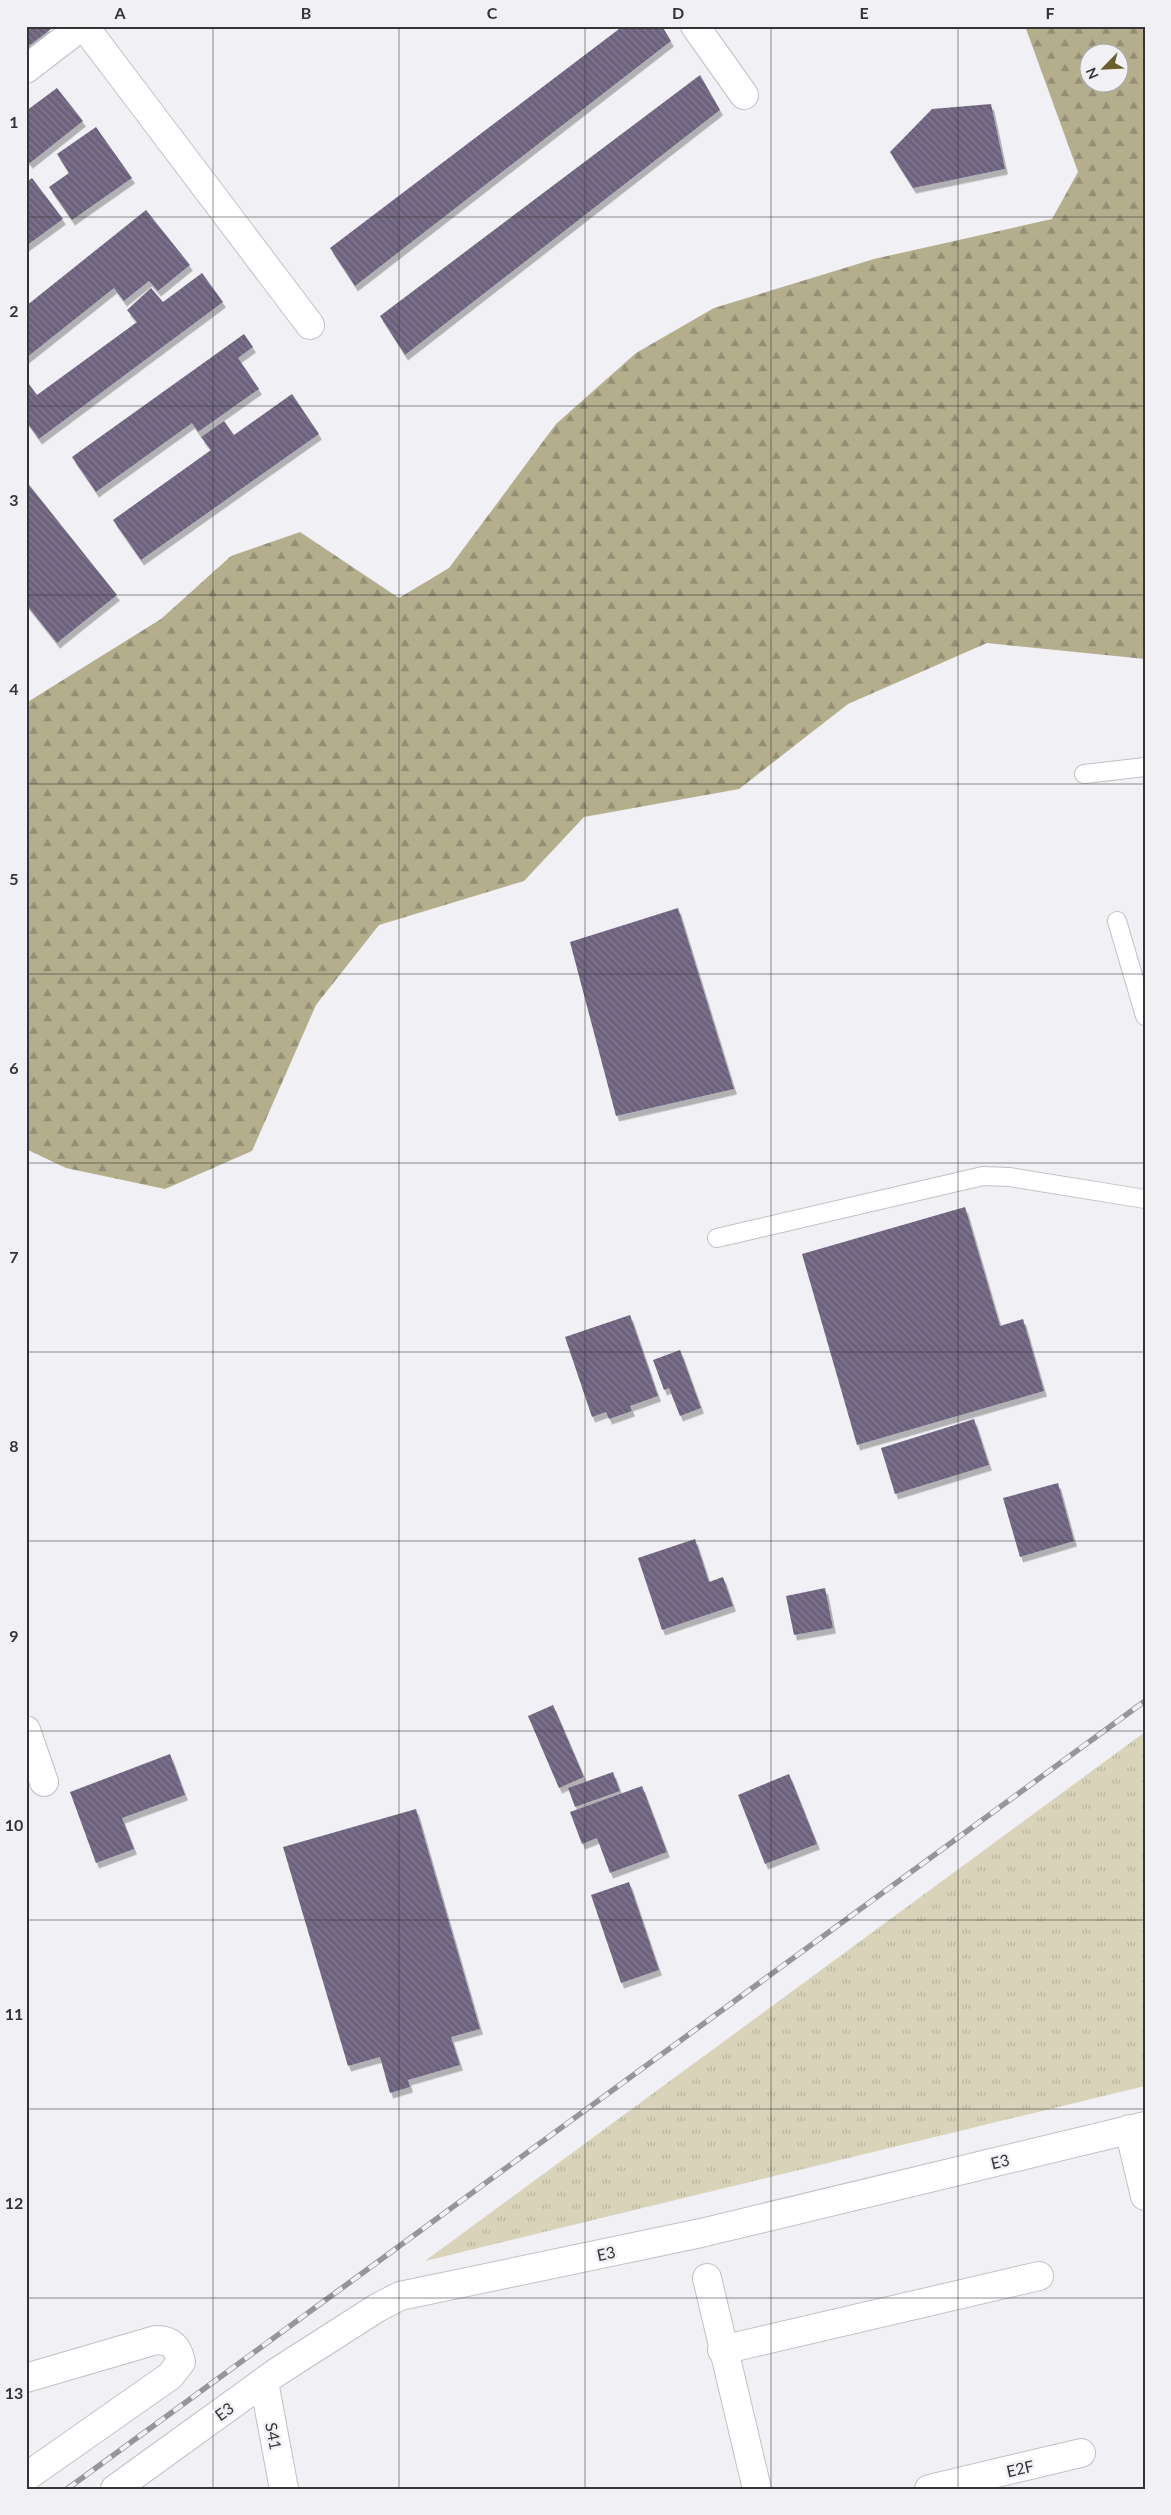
<svg xmlns="http://www.w3.org/2000/svg" width="1171" height="2515" font-family="Lato,sans-serif">
  <defs>
    <pattern id="grass-tufts" width="24" height="20" patternUnits="userSpaceOnUse" patternTransform="scale(1.25)"><rect width="24" height="20" fill="#d9d3ba"/><path d="M3 7l-1-3M5 7V3M7 7l1-3M15 17l-1-3M17 17v-4M19 17l1-3" fill="none" stroke="#bbb6a0"/></pattern>
    <pattern id="forest-firs" width="22" height="20" patternUnits="userSpaceOnUse" patternTransform="scale(1.25)"><rect width="22" height="20" fill="#b5ae8d"/><path d="M5 1l3.5 6h-7zM16 11l3.5 6h-7z" fill="#948e74"/></pattern>
    <pattern id="building-back-hatch" width="6" height="6" patternUnits="userSpaceOnUse" patternTransform="scale(1.25)"><rect width="6" height="6" fill="#6d627e"/><path d="M-1 5l2 2M0 0l6 6M5-1l2 2" fill="none" stroke="#827a8f"/></pattern>
    <filter id="shadow"><feDropShadow dx="3" dy="5.5" stdDeviation="0" flood-color="#0004"/></filter>
  </defs>
  <rect width="100%" height="100%" fill="#f1f0f4"/>
  <path fill="url(#grass-tufts)" d="M1145,1732V2086L425,2261Z"/>
  <path fill="url(#forest-firs)" fill-rule="evenodd" d="M1025,26H1145V659L987,643L848,704L739,789L584,817L524,881L379,925L316,1005L252,1151L165,1189L66,1168L26,1149V703L161,619L231,556L300,532L399,598L449,568L556,424L636,353L714,308L874,259L1052,219L1078,172ZM1088,52H1118V82H1088Z"/>
  <path fill="url(#building-back-hatch)" filter="url(#shadow)" d="M26,26H55L26,48Z
    M623,26H662L671,41L355,286L330,248Z
    M700,75L720,110L405,355L380,316Z
    M57,88L83,121L30,163L26,159V111Z
    M991,104L1005,169L913,188L890,152L932,109Z
    M96,127L132,178L72,220L49,187L69,173L57,154Z
    M32,178L63,219L26,246V182Z
    M146,210L190,265L158,291L149,281L124,301L114,288L26,358V306Z
    M202,273L223,302L39,439L26,421V380L37,395L137,322L127,310L151,288L163,302Z
    M244,334L253,347L238,358L259,389L198,432L192,423L96,492L72,457Z
    M292,394L319,434L141,560L113,520L211,450L201,437L224,421L234,435Z
    M26,481L117,595L57,643L26,604Z
    M678,908L734,1089L616,1116L570,942Z
    M965,1207L1000,1326L1023,1319L1044,1391L857,1445L802,1254Z
    M630,1315L658,1396L630,1406L632,1411L609,1419L606,1412L592,1417L565,1337Z
    M680,1350L701,1408L680,1416L669,1388L664,1390L653,1360Z
    M974,1419L989,1465L895,1494L881,1448Z
    M1058,1483L1074,1541L1020,1557L1003,1498Z
    M695,1539L709,1582L723,1577L733,1606L662,1630L638,1558Z
    M825,1588L833,1628L794,1635L786,1596Z
    M553,1705L584,1777L559,1788L528,1716Z
    M170,1754L185,1795L122,1818L134,1849L96,1863L70,1792Z
    M613,1772L620,1791L575,1807L568,1788Z
    M789,1774L817,1844L765,1864L738,1795Z
    M642,1786L667,1852L610,1873L597,1838L582,1844L570,1812Z
    M416,1809L480,2029L451,2037L460,2065L408,2080L410,2087L390,2093L380,2057L348,2066L283,1847Z
    M629,1882L659,1970L621,1983L591,1895Z"/>
  <g fill="none" stroke-linecap="round" stroke-linejoin="round">
    <defs>
      <path id="lane" d="M1084,774L1145,767
        M1117,921L1145,1016
        M717,1238L983,1176L1009,1177L1145,1199"/>
      <path id="street" d="M84,26L310,325
        M695,26L744,95
        M26,69L82,26
        M26,1730L44,1782
        M1129,2129L1145,2196
        M707,2278L757,2489
        M722,2350L1039,2276
        M26,2378L156,2340C172,2340 178,2347 181,2362L170,2376L26,2477
        M264,2382L284,2489
        M115,2489L277,2372L377,2308L400,2296L701,2233L1145,2126
        M929,2489L1081,2453"/>
    </defs>
    <use href="#lane" stroke="#c2c0c4" stroke-width="20"/>
    <use href="#street" stroke="#c2c0c4" stroke-width="30"/>
    <use href="#lane" stroke="#fff" stroke-width="18"/>
    <use href="#street" stroke="#fff" stroke-width="28"/>
    <defs>
      <path id="rail" d="M67,2489L1145,1701"/>
    </defs>
    <use href="#rail" stroke="#969598" stroke-width="5.5"/>
    <use href="#rail" stroke="#f1f0f4" stroke-width="4" stroke-dasharray="11" stroke-linecap="butt"/>
  </g>
  <path fill="none" stroke="#353435" stroke-width="1" stroke-opacity="0.55" d="M213,26V2489M399,26V2489M585,26V2489M771,26V2489M958,26V2489M26,217H1145M26,406H1145M26,595H1145M26,784H1145M26,974H1145M26,1163H1145M26,1352H1145M26,1541H1145M26,1731H1145M26,1920H1145M26,2109H1145M26,2298H1145"/>
  <g text-anchor="middle" dominant-baseline="central" stroke-width="5" stroke-linejoin="round" paint-order="stroke">
    <g font-size="16" fill="#353435" stroke="#f1f0f4">
      <text transform="translate(1000 2161) rotate(-14)">E3</text>
      <text transform="translate(606 2253) rotate(-12)">E3</text>
      <text transform="translate(224 2411) rotate(-36)">E3</text>
      <text transform="translate(274 2436) rotate(79)">S41</text>
      <text transform="translate(1020 2468) rotate(-13)">E2F</text>
    </g>
  </g>
  <rect width="1171" height="2515" fill="none" stroke="#f1f0f4" stroke-width="55"/>
  <g transform="translate(1104 68) rotate(246)"><circle r="24" fill="#f1f0f4" stroke="#a6a5a8"/>
  <path d="M0-4L9 19L0 12L-9 19Z" fill="#6a5e2b"/>
  <text y="-8" font-size="14" font-weight="bold" text-anchor="middle" fill="#353435">N</text>
  </g>
  <rect x="28" y="28" width="1116" height="2460" fill="none" stroke="#353435" stroke-width="2"/>
  <g font-size="16" text-anchor="middle" font-weight="bold" fill="#353435">
    <text x="120" y="19">A</text>
    <text x="306" y="19">B</text>
    <text x="492" y="19">C</text>
    <text x="678" y="19">D</text>
    <text x="864" y="19">E</text>
    <text x="1050" y="19">F</text>
    <text x="14" y="128">1</text>
    <text x="14" y="317">2</text>
    <text x="14" y="506">3</text>
    <text x="14" y="695">4</text>
    <text x="14" y="885">5</text>
    <text x="14" y="1074">6</text>
    <text x="14" y="1263">7</text>
    <text x="14" y="1452">8</text>
    <text x="14" y="1642">9</text>
    <text x="14" y="1831">10</text>
    <text x="14" y="2020">11</text>
    <text x="14" y="2209">12</text>
    <text x="14" y="2399">13</text>
  </g>
</svg>
